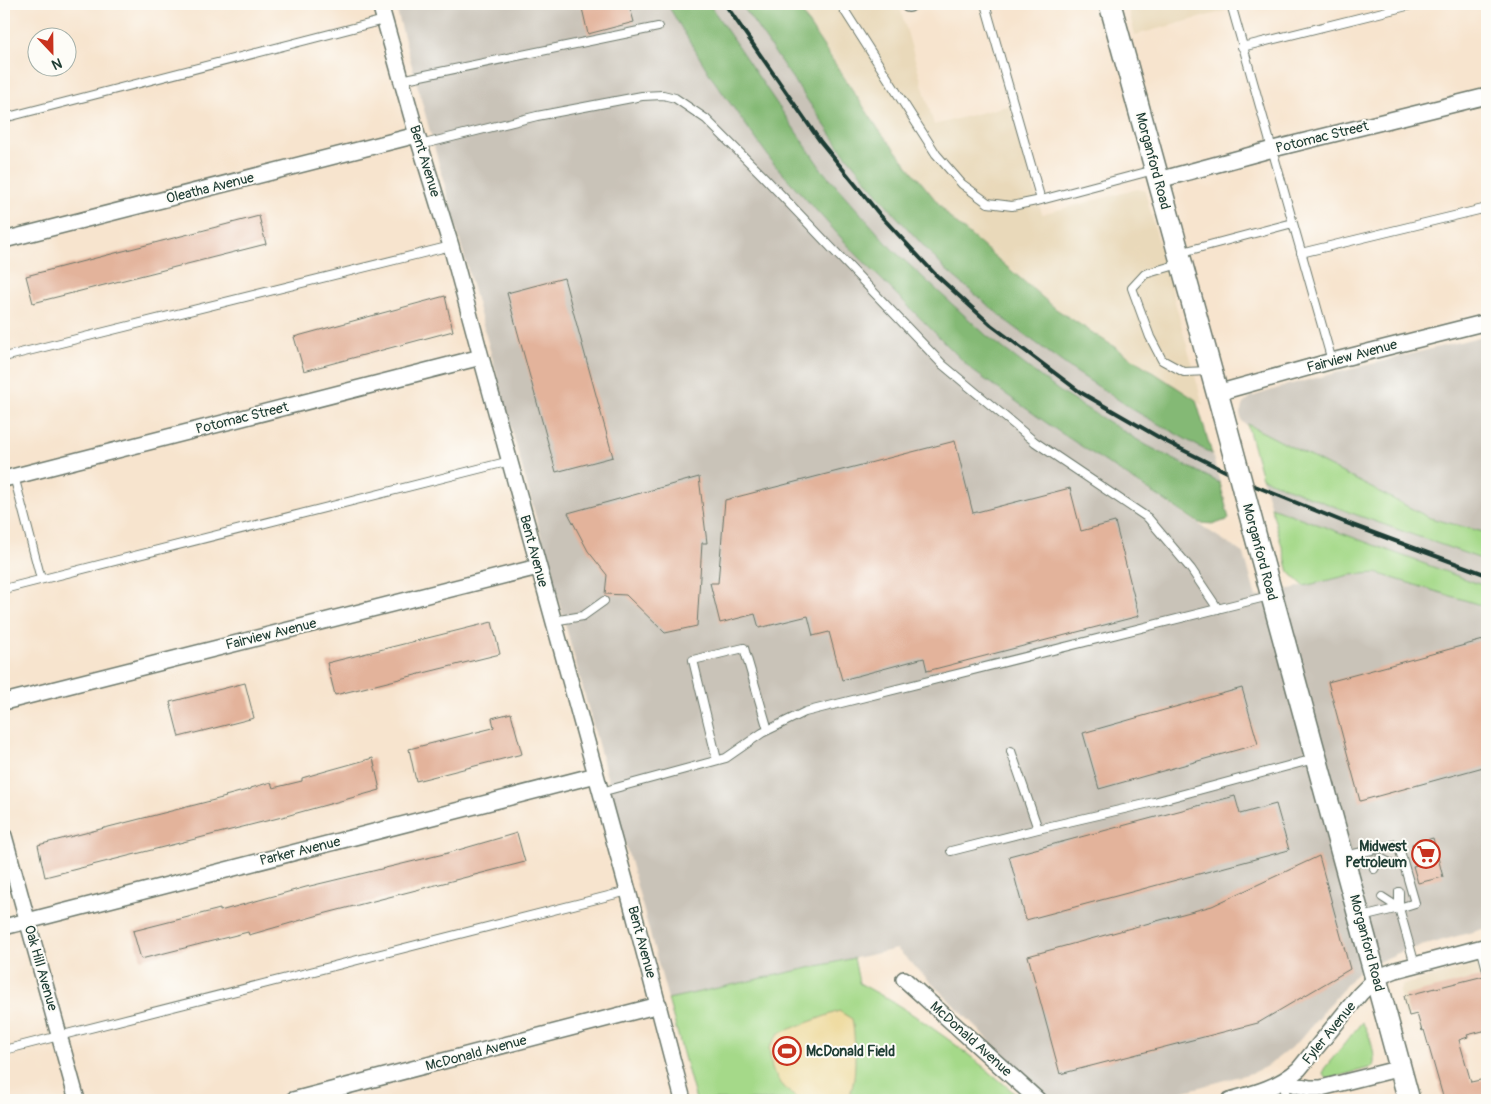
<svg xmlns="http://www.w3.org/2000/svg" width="1491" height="1104" font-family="Pangolin,sans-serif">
  <rect width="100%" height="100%" fill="#fdfcf7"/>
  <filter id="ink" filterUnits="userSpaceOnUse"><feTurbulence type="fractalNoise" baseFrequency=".02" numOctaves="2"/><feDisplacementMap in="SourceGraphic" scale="10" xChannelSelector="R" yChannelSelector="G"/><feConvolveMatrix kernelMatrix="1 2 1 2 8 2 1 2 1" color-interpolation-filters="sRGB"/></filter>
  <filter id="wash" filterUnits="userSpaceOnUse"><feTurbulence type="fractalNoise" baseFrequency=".0096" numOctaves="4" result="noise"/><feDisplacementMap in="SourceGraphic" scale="20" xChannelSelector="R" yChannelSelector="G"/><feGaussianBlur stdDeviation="1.12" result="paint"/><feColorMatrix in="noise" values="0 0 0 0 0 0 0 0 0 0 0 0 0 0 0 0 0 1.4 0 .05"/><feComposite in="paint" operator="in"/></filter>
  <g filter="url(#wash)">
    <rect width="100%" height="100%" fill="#f7e4ce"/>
    <path fill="#e9d9ba" d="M798,4H899L934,125L1010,105L1042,214L1138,189L1145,191L1203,405L1056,309L951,219L879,130L808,23Z
      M1127,4H1227L1229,10L1135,35Z
      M1481,963L1487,985V995L1405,1017L1399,992L1403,985Z"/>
    <path fill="#c9c3b8" d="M395,4H667L712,78L774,164L855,253L973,371L1058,431L1244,554L1256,597L1350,575L1376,573L1487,607V928L1403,951L1358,971L1298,1042L1269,1065L1255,1072L1174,1094L1142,1100H1050L897,949L668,999Z
      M709,4H741L844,153L896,216L945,269L1137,412L1212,454L1220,483L1146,445L1063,394L987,336L892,249L822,170Z
      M1487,335V533L1430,518L1242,422L1240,413L1243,404L1251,397L1288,385Z
      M1262,478L1351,513L1487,561V587L1271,507Z"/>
    <path fill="#a5d989" stroke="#628b5e" d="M1247,424L1430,518L1487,533V561L1351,513L1262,478Z
      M1271,507L1487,587V607L1376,573L1350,575L1304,586L1289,572Z
      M854,958L859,983C885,997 911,1012 935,1030C966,1051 994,1076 1023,1100H696L668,999Z
      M1362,1022C1369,1031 1377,1057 1373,1067L1328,1079L1323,1075L1324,1069Z"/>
    <path fill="#84b975" stroke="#527b54" d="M667,4H709L822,170L892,249L987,336L1063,394L1146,445L1220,483L1229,519L1215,524L1199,523L1058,431L973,371L855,253L774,164L712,78Z
      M741,4H798L808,23L879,130L951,219L1056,309L1196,400L1212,454L1137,412L1070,368L1009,323L945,269L896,216L844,153Z"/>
    <path fill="#eeda9e" stroke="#868c69" d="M839,1011L852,1019C855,1034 858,1082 849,1095C848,1097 845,1098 843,1100H799L788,1091L778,1080L772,1069L769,1048L779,1033Z"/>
    <g id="blocks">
      <path fill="#e3b39b" d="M581,4H629L634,22L588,34Z
        M259,216L266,244L33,303L26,276Z
        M564,278L613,457L556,472L507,293Z
        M445,296L453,331L304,371L294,337Z
        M955,441L973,513L1070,488L1081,531L1115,522L1139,616L927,671L924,658L842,680L829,632L813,636L808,616L759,628L755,614L720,623L710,583H718L725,500Z
        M699,477L707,543H702L697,626L665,633L626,595L605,594L607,575L588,551L568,513Z
        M492,622L500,654L335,695L327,663Z
        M1487,639V766L1360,801L1328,682Z
        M245,683L254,718L179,737L170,702Z
        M1242,688L1258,744L1099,789L1083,733Z
        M511,713L522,754L416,781L409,749L493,728L494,727L492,718Z
        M373,758L380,790L286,816L45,877L38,845L226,797L225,796L251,789V788L271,782L273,788L302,781V778L326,771Z
        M1235,796L1240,814L1276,804L1289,850L1026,920L1009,856Z
        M517,833L525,862L319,915L249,935L248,932L141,959L133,931L220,909V911L306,887L448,853Z
        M1433,838L1443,877L1418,883L1413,866L1417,865L1412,844Z
        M1319,856L1350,969L1258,1023L1060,1074L1028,956L1212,906Z
        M1484,976L1487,988V1030L1467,1035L1468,1037L1459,1040L1471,1082L1485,1079L1487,1086V1100H1444L1424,1030L1422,1031L1417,1014L1409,1016L1404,996Z"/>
    </g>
  </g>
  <g filter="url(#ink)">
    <use href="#blocks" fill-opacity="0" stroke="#6b776a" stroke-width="1"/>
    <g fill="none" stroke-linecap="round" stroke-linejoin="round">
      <defs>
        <path id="lane" d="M985,4L1041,200L1154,170
          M1231,4L1332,361
          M841,5L936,154L962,184L988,203L1012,206L1041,200
          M1242,47L1415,4
          M401,80L658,27
          M4,118L384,20
          M420,145L537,116L642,96L663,95L675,98L706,119L764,177L943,365L1035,442L1148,518L1191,569L1218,609
          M1179,253L1293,223
          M1301,253L1487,208
          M1179,264L1145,274L1132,288L1150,337L1162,360L1184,372L1210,371
          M4,357L451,246
          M14,476L41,579
          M4,589L510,461
          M553,621L583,616L604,601
          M1011,751L1038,829
          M717,760L693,660L744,648L768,730
          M601,792L726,758L762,733L805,712L1269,596
          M951,851L1038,829L1154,802L1314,759
          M1345,856L1398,844L1415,903L1399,908
          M1374,869L1380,858L1390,863
          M1382,897L1399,908V892
          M1362,917L1399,908L1415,965
          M1481,947L1487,970
          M4,1050L628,891
          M1283,1082L1287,1100"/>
        <path id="street" d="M380,4L417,135L451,246L481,357L628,891L683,1100
          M908,4H909
          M1159,180L1273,149L1487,96
          M4,240L417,135
          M1217,393L1332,361L1487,322
          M4,479L481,357
          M4,702L538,567
          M4,836L77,1100
          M4,927L596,775
          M904,979L1038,1100
          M1283,1082L1310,1088H1321L1401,1068
          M293,1100L659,1005
          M1230,1100C1256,1093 1279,1087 1299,1069L1360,994L1376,978L1396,970L1487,946"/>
        <path id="secondary" d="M1110,4L1223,414
          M1254,530L1409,1100"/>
      </defs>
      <use href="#lane" stroke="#6b776a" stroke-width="10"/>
      <use href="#street" stroke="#6b776a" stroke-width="18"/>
      <use href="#secondary" stroke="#6b776a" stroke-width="24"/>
      <use href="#lane" stroke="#fff" stroke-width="8"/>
      <use href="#street" stroke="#fff" stroke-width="15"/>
      <use href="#secondary" stroke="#fff" stroke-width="21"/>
      <path stroke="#1f3d34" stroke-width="4" d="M725,4L820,141L880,215L935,274L991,325L1080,392L1167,442L1255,486L1344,522L1487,575"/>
      <defs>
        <path id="secondary-bridge" d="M1223,414L1254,530"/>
      </defs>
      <use href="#secondary-bridge" stroke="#6b776a" stroke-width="24" stroke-linecap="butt"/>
      <use href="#secondary-bridge" stroke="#fff" stroke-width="21"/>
    </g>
  </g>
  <defs>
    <symbol id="supermarket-ring" viewBox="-11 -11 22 22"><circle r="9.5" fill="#fdfcf7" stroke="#c8321e" stroke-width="1.5"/><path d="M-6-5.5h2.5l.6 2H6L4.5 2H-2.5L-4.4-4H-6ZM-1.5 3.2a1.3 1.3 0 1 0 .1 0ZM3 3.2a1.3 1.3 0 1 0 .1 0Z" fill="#c8321e"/></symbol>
    <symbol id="stadium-ring" viewBox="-11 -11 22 22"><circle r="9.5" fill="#fdfcf7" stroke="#c8321e" stroke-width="1.5"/><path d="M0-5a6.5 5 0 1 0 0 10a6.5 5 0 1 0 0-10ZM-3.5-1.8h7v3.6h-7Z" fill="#c8321e"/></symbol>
  </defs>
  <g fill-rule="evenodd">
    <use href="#supermarket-ring" x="1410" y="838" width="32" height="32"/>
    <use href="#stadium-ring" x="771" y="1035" width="32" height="32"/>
  </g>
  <g text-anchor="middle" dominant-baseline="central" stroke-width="4" stroke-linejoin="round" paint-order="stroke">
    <g font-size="14" fill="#1f3d34" stroke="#fdfcf7">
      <text transform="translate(1322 137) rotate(-14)">Potomac Street</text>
      <text transform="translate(425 161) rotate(73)">Bent Avenue</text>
      <text transform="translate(1153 161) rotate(75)">Morganford Road</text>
      <text transform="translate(210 188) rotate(-14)">Oleatha Avenue</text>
      <text transform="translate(1352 356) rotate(-15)">Fairview Avenue</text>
      <text transform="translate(242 418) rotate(-14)">Potomac Street</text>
      <text transform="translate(534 551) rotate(75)">Bent Avenue</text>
      <text transform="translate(1260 552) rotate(75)">Morganford Road</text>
      <text transform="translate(271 634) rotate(-14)">Fairview Avenue</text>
      <text transform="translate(300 851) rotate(-14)">Parker Avenue</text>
      <text transform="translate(642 942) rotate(75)">Bent Avenue</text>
      <text transform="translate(1367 943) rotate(75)">Morganford Road</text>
      <text transform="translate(41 968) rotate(74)">Oak Hill Avenue</text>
      <text transform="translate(1329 1033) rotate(-51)">Fyler Avenue</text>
      <text transform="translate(971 1039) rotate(42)">McDonald Avenue</text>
      <text transform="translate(476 1053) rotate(-15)">McDonald Avenue</text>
    </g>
    <g font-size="14" font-weight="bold" fill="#1f3d34" stroke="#fdfcf7" text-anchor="end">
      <text x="1407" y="846">Midwest<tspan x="1407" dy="16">Petroleum</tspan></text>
      <text x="806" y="1051" text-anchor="start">McDonald Field</text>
    </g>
  </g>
  <rect width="1491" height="1104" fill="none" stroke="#fdfcf7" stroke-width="20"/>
  <g transform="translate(52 52) rotate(158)"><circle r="24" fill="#fdfcf7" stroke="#a4b0a9"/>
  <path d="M0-4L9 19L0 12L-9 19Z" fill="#c8321e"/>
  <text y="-8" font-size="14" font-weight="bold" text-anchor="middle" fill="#1f3d34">N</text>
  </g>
</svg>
